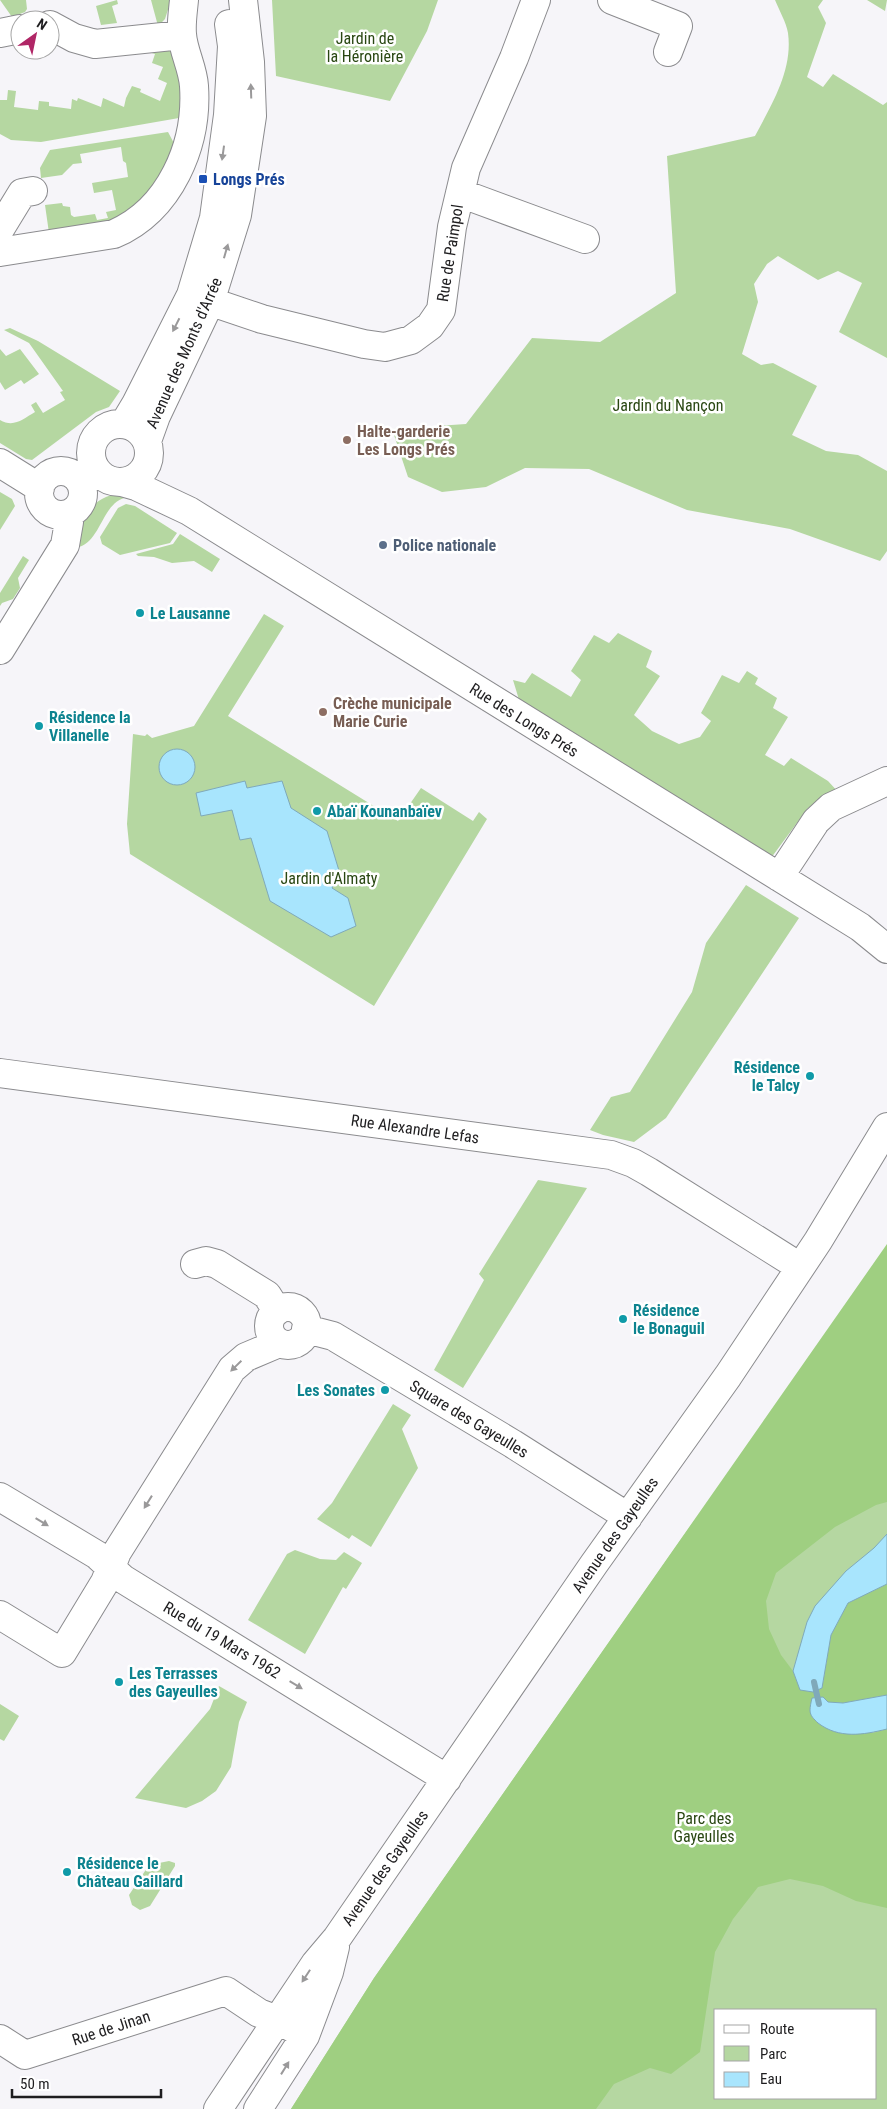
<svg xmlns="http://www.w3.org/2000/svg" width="887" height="2109" font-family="'Roboto Condensed',sans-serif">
  <rect width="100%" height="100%" fill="#f6f5f9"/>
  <path fill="#b5d7a1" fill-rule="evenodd" d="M0,0H26L27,9L25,12L12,17Z
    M117,0L118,4L112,6L117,23L101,25L96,6Z
    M146,0H171L165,19L158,26L151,0Z
    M272,0H438L427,31L390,101L276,76Z
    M775,0H823L818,7L826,23L807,77L823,87L833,74L883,105L887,102V358L839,332L862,283L838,271L818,280L778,256L767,264L754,284L758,302L742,354L761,365L773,363L817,386L792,435L826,451L858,455L887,471V551L880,561L790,529L687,510L589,469L525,468L486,487L442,492L408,477L392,429L466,424L532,338L600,342L676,293L667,156L755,136C772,104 793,70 788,33C786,22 779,10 775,0Z
    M867,0H887L885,11Z
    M168,48C184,61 182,100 179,118L41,142L11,140L0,134V100H7L8,90L16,91L14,107L38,110L39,101L49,102V106L71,109L72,99L77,101L78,98L101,107L103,98L124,107L126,98L132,86L141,89L140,92L160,101L167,83L158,79L163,67L152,63L155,54L145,51Z
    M168,132L176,147L149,196L113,221L49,233L45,205L62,203L63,206L70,207L71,215L74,217L95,214L97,220L108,218L106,212L116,210L112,190L94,193L92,183L128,177L126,163L123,161L121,147L80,154L82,163L73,164L62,175L41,178L40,168L50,150Z
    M10,328L38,341L120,391L109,407L96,412L32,460L26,459L0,443V420C14,428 23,419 35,412L31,405L36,402L43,413L65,400L60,392L63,391L29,343L4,330Z
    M0,349L6,356L20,349L39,374L24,384L21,380L5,390L0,382Z
    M0,492L12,499L15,506L0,530Z
    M120,493L128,497C102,501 102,540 79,547C81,540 80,531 82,524C87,506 102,496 120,493Z
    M126,504L135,506L177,533L170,543L120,555L102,544L100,537L118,508Z
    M180,534L220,559L212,572L194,561L172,563L154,557L138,556L136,554L173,544Z
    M23,556L29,560L18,578L20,588L13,599L2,603L0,606V593Z
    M264,614L284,626L228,716L398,821L421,788L473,821L479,812L487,819L374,1006L130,854L127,824L133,734L145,736L147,734L152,738L194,726Z
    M618,633L652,651L646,667L660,676L634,715L652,731L679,744L700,737L711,721L701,713L722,675L739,683L747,671L758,678L755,684L777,698L773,708L788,717L765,755L784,766L791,758L828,781L840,794L808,808L771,858L520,703L513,680L525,683L532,673L571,697L581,680L571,671L594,635L609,643Z
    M746,885L799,918L666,1118L634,1142L603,1135L590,1130L611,1097L630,1092L692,992L706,943Z
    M538,1180L587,1188L463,1388L434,1370L484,1280L479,1274Z
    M393,1404L411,1415L402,1429L418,1468L371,1547L352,1535L349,1539L317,1519L332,1503Z
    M887,1480V2109H291L374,1978L694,1521ZM716,2010H876V2098H716Z
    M295,1550L320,1559L336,1560L344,1552L362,1563L346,1589L343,1587L305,1654L248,1620L287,1554Z
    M219,1686L247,1702L239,1722L231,1767L216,1791L202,1801L186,1808L135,1798L210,1709Z
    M0,1704L19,1716L4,1741L0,1739Z
    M169,1861L175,1863V1866L150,1906L140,1910L132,1905L129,1895L149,1865Z"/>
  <path fill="#9fcf81" d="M887,1244V1502L876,1505L835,1527L776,1573L766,1601L769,1629L781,1655L793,1671L800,1690L822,1688L831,1635L848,1603L887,1584V1695L843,1703L828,1702L823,1697L812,1698V1717L829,1730L873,1733L887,1729V1908L856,1901L823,1886L790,1879L758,1887L733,1919L715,1952L700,2052L671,2074L650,2068L614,2084L596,2109H291L374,1978Z"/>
  <path fill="#a8e5fd" stroke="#7fa9ba" d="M159 767a18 18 0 1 1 36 0a18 18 0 1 1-36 0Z
    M245,781L247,788L282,781L291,808L327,831L340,874L332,888L348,898L356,926L331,937L270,901L251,838L240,840L232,810L201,816L196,793Z
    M887,1534V1584L848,1603L831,1635L822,1688L813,1692L800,1690L793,1671L807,1622L815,1606L846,1571L874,1548Z
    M887,1695V1729C863,1735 839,1739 818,1723C814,1719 810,1716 810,1710C810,1707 811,1702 812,1698L823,1697L828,1702L843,1703Z"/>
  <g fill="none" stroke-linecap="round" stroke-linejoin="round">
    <path stroke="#7fa9ba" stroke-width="6" d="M814,1682L819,1704"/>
    <defs>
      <path id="minor" d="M612,0L678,26L668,52
        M50,25L74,38L95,44L182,35
        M0,33L20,29
        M460,193L585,239
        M0,229L22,193L33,191
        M0,252L114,234C170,210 198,145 194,86C193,68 183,51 182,34C181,23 183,11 184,0
        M191,295L262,319L364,344L385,347L411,340L430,326L441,310L452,227L466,168L514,58L536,0
        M91 453a29 29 0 1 1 58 0a29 29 0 1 1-58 0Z
        M124,424L136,404L191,295L214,218L228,115L232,46L229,24
        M147,441L156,416L210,302L237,215L252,116L250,62L243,0
        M0,463L40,488
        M39 493a22 22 0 1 1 44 0a22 22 0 1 1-44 0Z
        M122,482L136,486L189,511L860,927L887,949
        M0,650L65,545L69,522L67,515
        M779,877L816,821L831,807L887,781
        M0,1073L611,1155L633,1163L649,1172L800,1267
        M195,1264L206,1261L217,1264L267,1295L277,1311
        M269 1326a19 19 0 1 1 38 0a19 19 0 1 1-38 0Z
        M306,1329L333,1336L513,1444L628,1517
        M0,1497L97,1555L123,1579L447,1779
        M0,1615L62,1653L105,1582L117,1552L232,1369L246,1357L279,1343
        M0,2039L25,2055L226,1991L259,2013L283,2022L305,2036
        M218,2109L315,1964L337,1938L594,1564L728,1376L818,1241L887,1127
        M258,2109L305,2036L329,1972L335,1947"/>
    </defs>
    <use href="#minor" stroke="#8b8b8e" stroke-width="30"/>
    <use href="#minor" stroke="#fff" stroke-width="28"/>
  </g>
  <defs><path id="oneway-solid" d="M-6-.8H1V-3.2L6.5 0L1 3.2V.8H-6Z" transform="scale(1.25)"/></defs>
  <g fill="#9a999a">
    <use href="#oneway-solid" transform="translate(251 91) rotate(-92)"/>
    <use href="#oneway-solid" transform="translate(223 153) rotate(98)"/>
    <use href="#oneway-solid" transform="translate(226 251) rotate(-74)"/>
    <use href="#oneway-solid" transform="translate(176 325) rotate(117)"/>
    <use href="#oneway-solid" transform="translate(236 1366) rotate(136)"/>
    <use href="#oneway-solid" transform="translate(148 1502) rotate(122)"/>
    <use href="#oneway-solid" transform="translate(42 1522) rotate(31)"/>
    <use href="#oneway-solid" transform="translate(296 1685) rotate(31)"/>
    <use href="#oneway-solid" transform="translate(306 1976) rotate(123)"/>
    <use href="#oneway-solid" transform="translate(285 2068) rotate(-58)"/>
  </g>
  <rect fill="#1a4fb4" stroke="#fff" stroke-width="2" x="198" y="174" width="10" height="10" rx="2.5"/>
  <g fill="#8d6e63" stroke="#fff" stroke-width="2">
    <circle cx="347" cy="440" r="5"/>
    <circle cx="323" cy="712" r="5"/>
  </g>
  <circle fill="#5c6f8a" stroke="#fff" stroke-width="2" cx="383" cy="545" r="5"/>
  <g fill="#0f9aa8" stroke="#fff" stroke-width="2">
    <circle cx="140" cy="613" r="5"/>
    <circle cx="39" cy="726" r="5"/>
    <circle cx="317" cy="811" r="5"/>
    <circle cx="810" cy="1076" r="5"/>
    <circle cx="623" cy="1319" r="5"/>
    <circle cx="385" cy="1390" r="5"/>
    <circle cx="119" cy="1682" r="5"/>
    <circle cx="67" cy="1872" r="5"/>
  </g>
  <g text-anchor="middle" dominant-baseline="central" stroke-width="5" stroke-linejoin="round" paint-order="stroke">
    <g font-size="16" fill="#294712" stroke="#fff">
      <text x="365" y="38">Jardin de<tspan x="365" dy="18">la Héronière</tspan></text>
      <text x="668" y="405">Jardin du Nançon</text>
      <text x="329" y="878">Jardin d'Almaty</text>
      <text x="704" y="1818">Parc des<tspan x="704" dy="18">Gayeulles</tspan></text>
    </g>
    <g font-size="16" font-weight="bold" fill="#164399" stroke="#fff" text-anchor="start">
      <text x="213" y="179">Longs Prés</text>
    </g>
    <g font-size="16" fill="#1e1d1f" stroke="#fff">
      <text transform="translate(450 253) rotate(-81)">Rue de Paimpol</text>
      <text transform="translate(184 353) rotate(-66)">Avenue des Monts d'Arrée</text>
      <text transform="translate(524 720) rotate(32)">Rue des Longs Prés</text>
      <text transform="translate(415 1129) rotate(8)">Rue Alexandre Lefas</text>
      <text transform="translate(469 1419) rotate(31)">Square des Gayeulles</text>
      <text transform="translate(615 1535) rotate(-55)">Avenue des Gayeulles</text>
      <text transform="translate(222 1640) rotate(31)">Rue du 19 Mars 1962</text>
      <text transform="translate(385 1868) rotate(-55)">Avenue des Gayeulles</text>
      <text transform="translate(111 2028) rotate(-18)">Rue de Jinan</text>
    </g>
    <g font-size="16" font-weight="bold" fill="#785e54" stroke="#fff" text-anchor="start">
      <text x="357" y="431">Halte-garderie<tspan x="357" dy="18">Les Longs Prés</tspan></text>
      <text x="333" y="703">Crèche municipale<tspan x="333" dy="18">Marie Curie</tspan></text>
    </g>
    <g font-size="16" font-weight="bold" fill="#4e5e75" stroke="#fff" text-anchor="start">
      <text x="393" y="545">Police nationale</text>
    </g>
    <g font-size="16" font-weight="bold" fill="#0d838f" stroke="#fff" text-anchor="start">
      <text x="150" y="613">Le Lausanne</text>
      <text x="49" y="717">Résidence la<tspan x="49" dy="18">Villanelle</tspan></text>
      <text x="327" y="811">Abaï Kounanbaïev</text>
      <text x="800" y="1067" text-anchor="end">Résidence<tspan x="800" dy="18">le Talcy</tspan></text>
      <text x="633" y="1310">Résidence<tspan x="633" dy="18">le Bonaguil</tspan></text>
      <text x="375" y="1390" text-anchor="end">Les Sonates</text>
      <text x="129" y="1673">Les Terrasses<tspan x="129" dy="18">des Gayeulles</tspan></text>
      <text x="77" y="1863">Résidence le<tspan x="77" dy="18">Château Gaillard</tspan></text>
    </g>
  </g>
  <rect x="714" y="2009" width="162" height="90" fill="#ffffff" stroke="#a5a5a5"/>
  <rect x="724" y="2025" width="25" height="8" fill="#ffffff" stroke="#a5a5a5"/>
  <text x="760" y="2034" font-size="15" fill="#1e1d1f">Route</text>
  <rect x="724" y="2046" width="25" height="15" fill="#b5d7a1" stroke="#a5a5a5"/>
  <text x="760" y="2059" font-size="15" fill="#1e1d1f">Parc</text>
  <rect x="724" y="2072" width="25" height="15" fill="#a8e5fd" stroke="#a5a5a5"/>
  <text x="760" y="2084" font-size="15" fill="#1e1d1f">Eau</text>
  <g transform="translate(35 35) rotate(33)"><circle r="24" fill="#ffffff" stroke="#a5a5a5"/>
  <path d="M0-4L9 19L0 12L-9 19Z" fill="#b02666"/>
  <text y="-8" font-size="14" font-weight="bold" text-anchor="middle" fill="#1e1d1f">N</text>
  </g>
  <path d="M12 2089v8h149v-8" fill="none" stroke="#1e1d1f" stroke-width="2.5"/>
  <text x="20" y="2089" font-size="15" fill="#1e1d1f" stroke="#ffffff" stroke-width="4" paint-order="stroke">50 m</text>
</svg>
